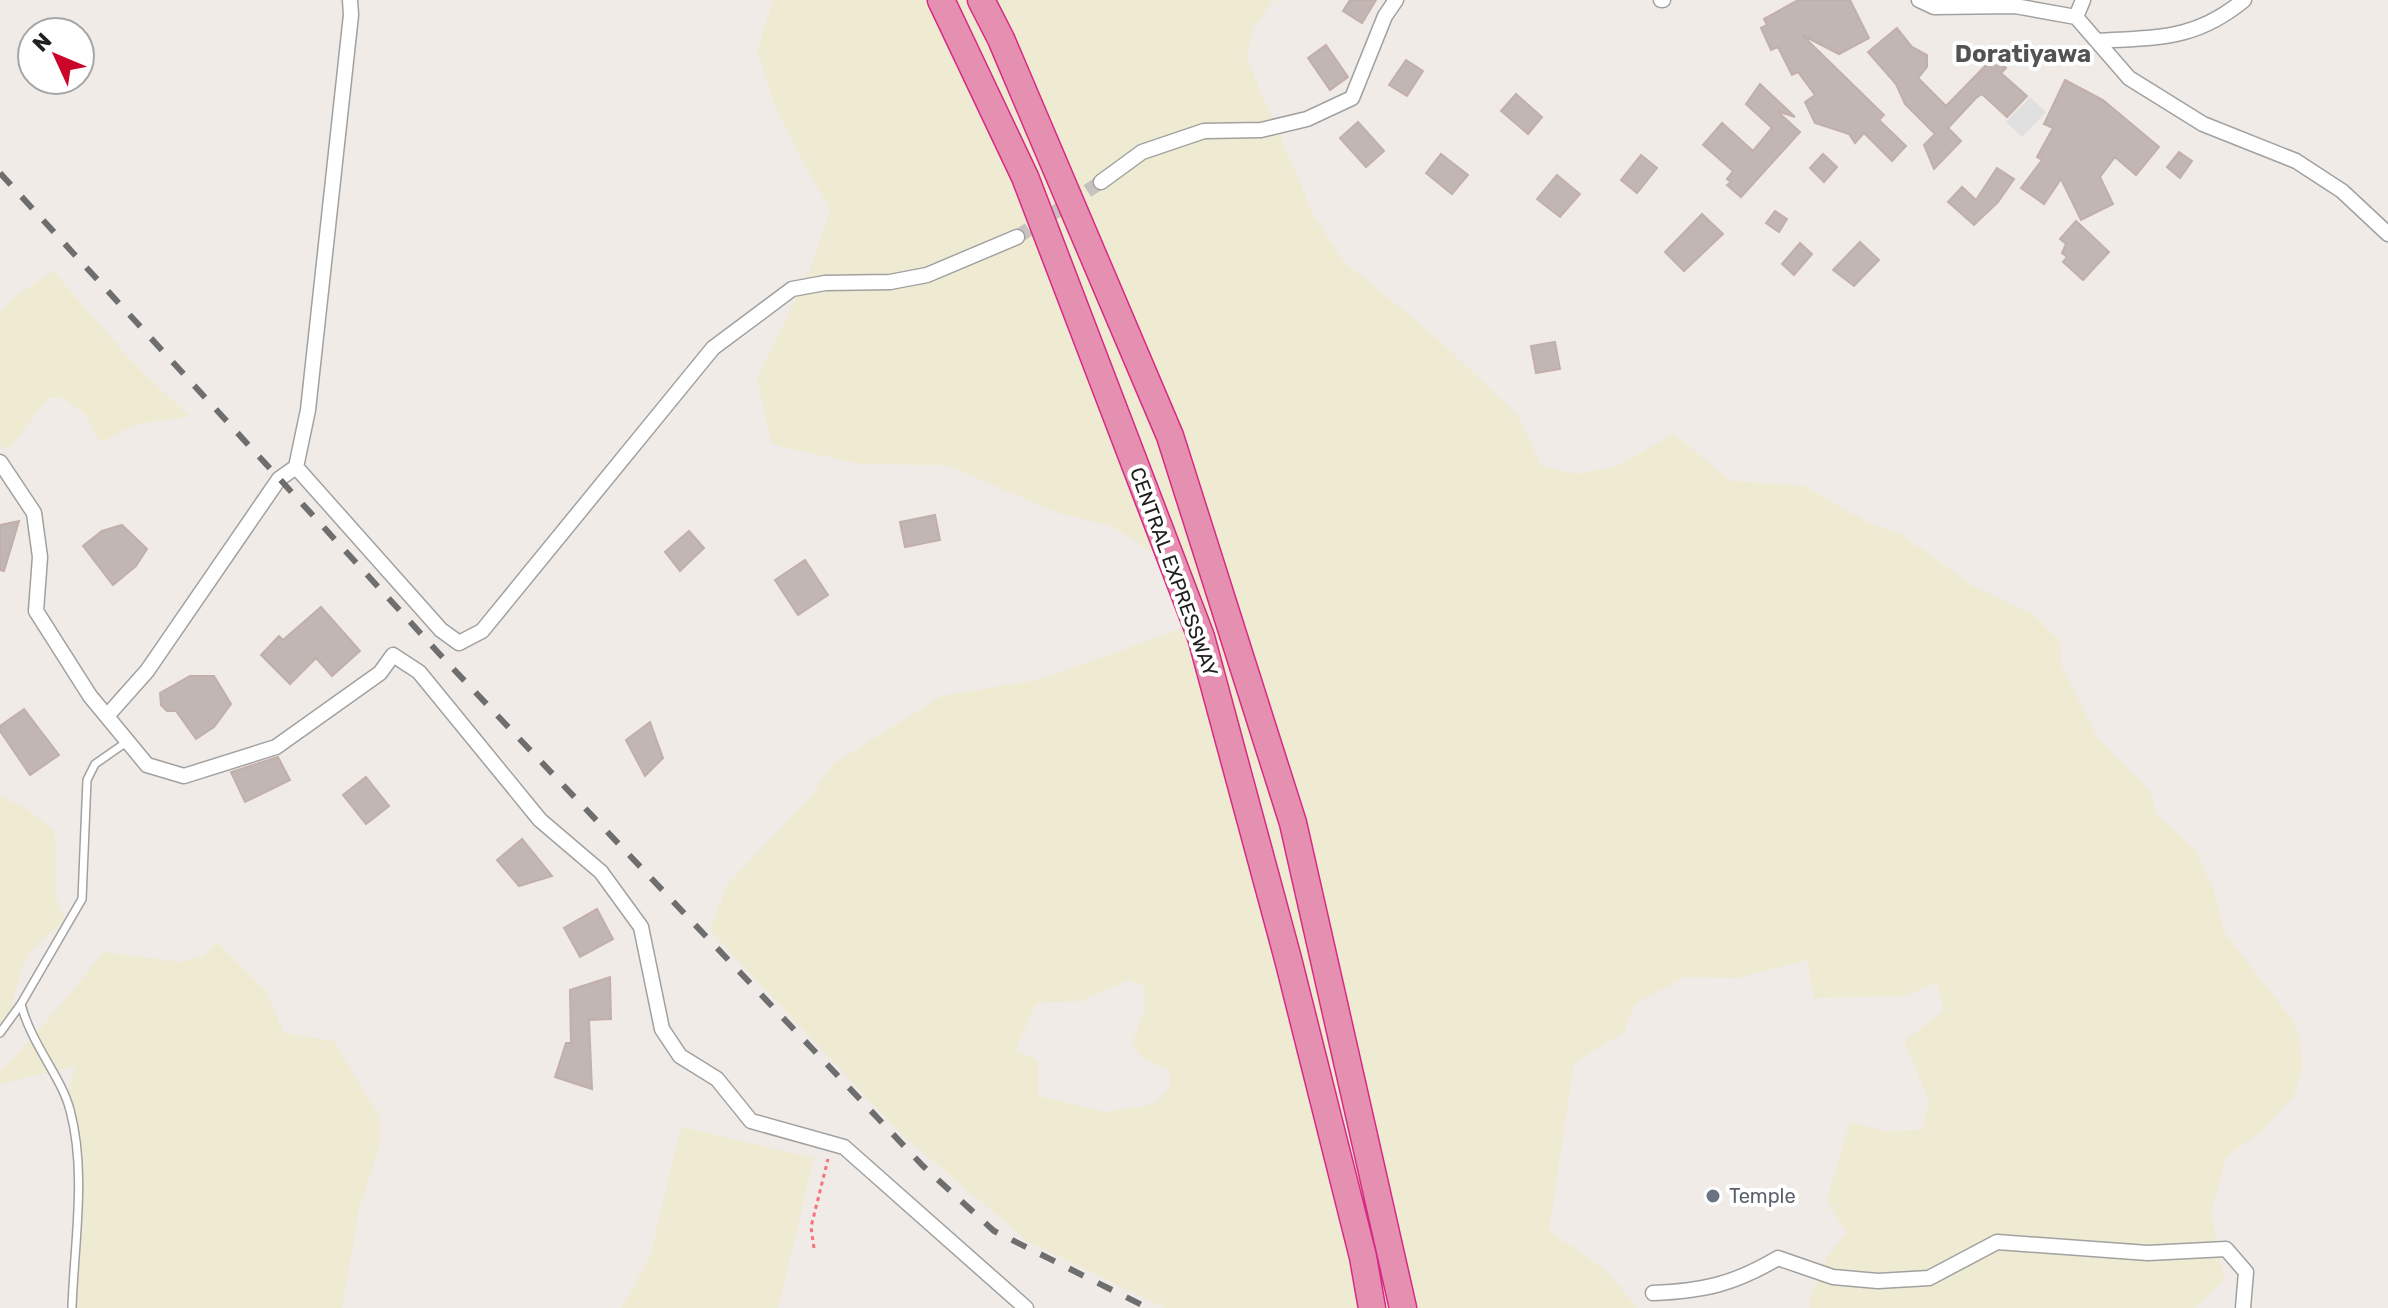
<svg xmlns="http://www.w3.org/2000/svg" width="2388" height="1308" font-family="Rubik,sans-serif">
  <rect width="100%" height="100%" fill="#f0ebe6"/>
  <path fill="#eeebd2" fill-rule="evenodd" d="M773,0H1273L1253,29L1246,57L1314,216L1344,262L1436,337L1518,416L1541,466L1576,474L1615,467L1674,434L1731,481L1804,486L1871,524L1899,533L1973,586L2032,614L2061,642V665L2098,739L2150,791L2156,814L2195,850L2214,891L2225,933L2292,1020L2300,1039L2302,1068L2294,1095L2264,1129L2227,1156L2211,1212L2224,1279L2196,1308H1810V1298L1828,1256L1846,1233L1827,1200L1850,1122L1885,1131L1922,1130L1929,1100L1904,1041L1944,1011L1937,983L1906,996L1814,998L1807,960L1737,978L1684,977L1635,1004L1624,1032L1574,1063L1549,1231L1603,1268L1638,1308H1165L1029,1242L901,1134L709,929L729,883L812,795L833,764L942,696L1041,679L1181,629L1154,554L1112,526L1059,513L945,465L859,464L772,444L757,379L813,262L830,210L778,114L757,52ZM1129,980L1144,986V1013L1132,1043L1142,1058L1169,1070L1170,1086L1155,1104L1106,1112L1038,1096V1060L1015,1050L1037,1003L1080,1001Z
    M53,271L134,364L189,416L138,424L100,442L86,415L62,397L48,398L10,448L0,446V313L17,295Z
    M0,795L27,809L55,832L56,897L65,920L32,949L20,972L11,1011L0,1029Z
    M217,942L265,990L284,1033L334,1041L380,1118L379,1148L359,1210L342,1308H76L83,1218V1171L69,1089L76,1066L0,1084V1071L32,1039L104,952L180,962L203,956Z
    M681,1127L814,1158L778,1308H622L651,1253Z"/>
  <path fill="#e0e0e0" d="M2030,97L2046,112L2022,137L2006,122Z"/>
  <path fill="#c1b6b3" stroke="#c2afa9" stroke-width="2" d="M1350,0H1376L1362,23L1343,11Z
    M1798,0H1850L1869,38L1839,54L1802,35L1884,115L1879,120L1906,146L1892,161L1864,133L1855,143L1849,134L1815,123L1805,102L1815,95L1798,72L1792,75L1778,47L1771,50L1761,28L1767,25L1764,19Z
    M1897,28L1912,47L1927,55V67L1918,78L1946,106L1994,57L2006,68L2001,73L2027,96L2007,117L1982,94L1976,98L1948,128L1961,141L1934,169L1924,145L1935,134L1905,104L1896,84L1868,52Z
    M1326,45L1348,77L1330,90L1308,58Z
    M1406,60L1423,71L1407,96L1389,85Z
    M2065,80L2103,100L2159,147L2136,175L2115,157L2100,177L2113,204L2081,220L2061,179L2044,204L2021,188L2042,160L2037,157L2053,128L2044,124Z
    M1760,84L1795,117L1777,111L1800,132L1741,197L1727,185L1731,182L1727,179L1733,171L1703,145L1722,123L1753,151L1772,128L1746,104Z
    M1516,94L1542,117L1528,134L1501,111Z
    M1358,122L1384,151L1366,167L1340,138Z
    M2179,152L2192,161L2180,178L2167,167Z
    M1441,154L1468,175L1452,194L1426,173Z
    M1823,154L1837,167L1824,182L1810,168Z
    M1641,155L1657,168L1637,193L1621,180Z
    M1997,168L2014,179L1998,202L1974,225L1948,202L1962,187L1976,200Z
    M1557,175L1580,194L1560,217L1537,199Z
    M1775,211L1787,219L1779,232L1766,223Z
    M1702,214L1723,234L1684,271L1665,252Z
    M2076,221L2109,252L2083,280L2063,262L2067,257L2062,253L2066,244L2060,239Z
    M1860,242L1879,260L1854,286L1833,270Z
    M1800,243L1812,254L1794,275L1782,264Z
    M1555,342L1560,369L1536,373L1531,346Z
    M935,515L940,540L905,547L900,522Z
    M19,521L4,571L0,570V525Z
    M122,525L147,549L136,566L113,585L83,546L102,531Z
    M689,531L704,548L680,571L665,552Z
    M805,560L828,595L798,615L775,580Z
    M321,607L360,651L332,676L316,658L290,684L261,655L279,636L283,640Z
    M190,676H214L231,704L214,727L196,739L176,711H167L161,705L160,693Z
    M24,709L59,755L30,775L0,731V726Z
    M650,722L663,758L645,776L626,740Z
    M278,757L290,780L245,802L231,772Z
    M366,777L389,806L366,824L343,795Z
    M522,839L552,876L519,886L497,860Z
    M597,909L613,939L580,957L564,928Z
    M610,977L611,1019L589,1020L592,1089L555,1077L566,1043H571L570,990Z"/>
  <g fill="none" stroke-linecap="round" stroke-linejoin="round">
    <path stroke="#c6c2be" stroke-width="14" stroke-dasharray="14 7" stroke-linecap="butt" d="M1017,237L1101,182"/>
    <defs>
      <path id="service" d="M0,1033L21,1004
        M72,1308C74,1244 87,1173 70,1110C61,1076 31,1044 21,1004L82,899L87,780L95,764L128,741"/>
      <path id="minor" d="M1661,0H1663
        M1919,0L1934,7L2015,6L2076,17
        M2083,0L2076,17L2129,78L2203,124L2296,161L2342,191L2388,234
        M2097,41C2157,37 2194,41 2244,0
        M1101,182L1142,152L1204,131L1261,130L1307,119L1352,98L1385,16L1396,0
        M0,462L34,513L40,557L36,611L90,696L147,765L184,776L276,747L380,673L393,655L419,672L540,820L601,872L641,927L662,1029L680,1056L717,1079L751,1121L844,1147L1026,1308
        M296,467L308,410L351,15L350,0
        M107,716L147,671L279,479L296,467L441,630L459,643L482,631L713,348L792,289L825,283L890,282L927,275L1017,237
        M1653,1293C1704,1291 1734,1284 1778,1258L1833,1277L1878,1281L1929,1278L1997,1242L2148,1253L2226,1249L2246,1272L2243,1308"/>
      <path id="motorway" d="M941,0L1025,177L1201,637L1288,959L1363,1257L1372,1308
        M981,0L1001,39L1170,436L1293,823L1403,1308"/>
    </defs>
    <use href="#service" stroke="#a1a1a1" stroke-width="10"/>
    <use href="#minor" stroke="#a1a1a1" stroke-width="17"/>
    <use href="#motorway" stroke="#d72a86" stroke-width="29"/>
    <path stroke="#f7717d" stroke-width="3" stroke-dasharray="4 4" stroke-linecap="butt" d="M814,1248L811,1227L828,1159"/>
    <use href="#service" stroke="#fff" stroke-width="7"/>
    <use href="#minor" stroke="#fff" stroke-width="14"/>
    <use href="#motorway" stroke="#e590b0" stroke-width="26"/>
    <path stroke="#6e6e6e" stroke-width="6" stroke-dasharray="16 16" stroke-linecap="butt" d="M0,173L445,660L923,1166L994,1231L1148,1308"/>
  </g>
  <circle fill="#6b7280" stroke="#fff" stroke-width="3" cx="1713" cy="1196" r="8"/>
  <g text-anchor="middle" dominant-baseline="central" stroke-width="8" stroke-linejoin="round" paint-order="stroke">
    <g font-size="20" fill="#202020" stroke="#fff">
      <text transform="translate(1174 572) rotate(70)">CENTRAL EXPRESSWAY</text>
    </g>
    <g font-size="20" fill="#5b616d" stroke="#fff" text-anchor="start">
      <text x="1729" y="1196">Temple</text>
    </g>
    <g font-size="24" font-weight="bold" fill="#535353" stroke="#fff">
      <text x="2023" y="54">Doratiyawa</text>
    </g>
  </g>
  <g transform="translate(56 56) rotate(314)"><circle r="38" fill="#ffffff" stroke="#a6a6a6" stroke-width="2"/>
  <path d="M0-6L14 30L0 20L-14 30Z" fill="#cb052a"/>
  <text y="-12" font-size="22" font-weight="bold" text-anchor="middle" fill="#202020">N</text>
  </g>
</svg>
